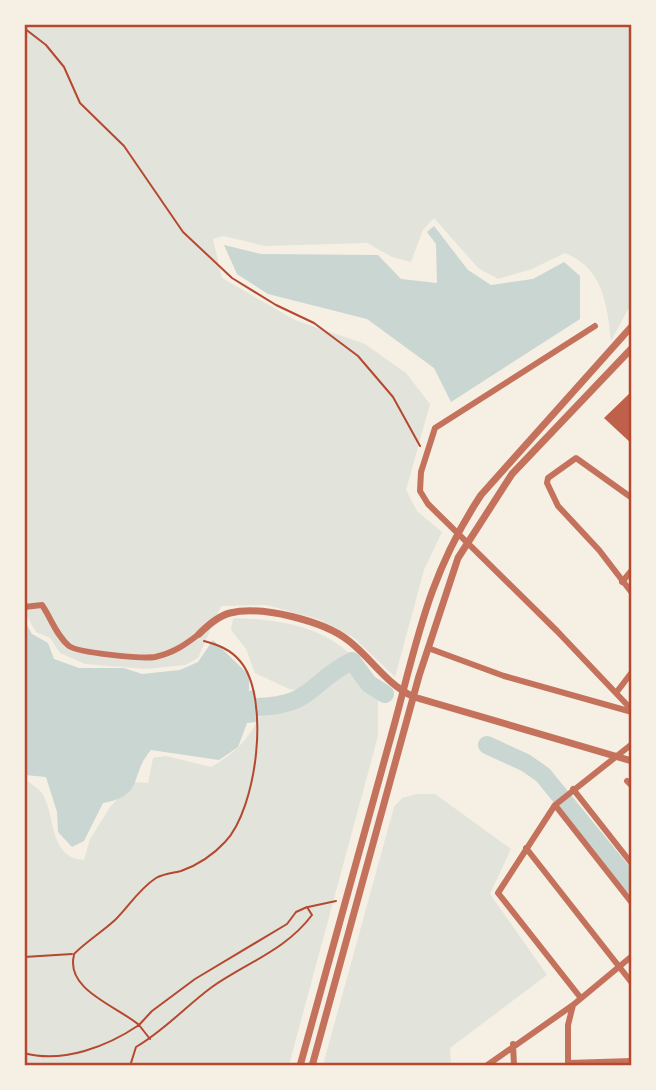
<svg xmlns="http://www.w3.org/2000/svg" width="656" height="1090" font-family="Arial,sans-serif">
  <rect width="100%" height="100%" fill="#f6efe4"/>
  <path fill="#e2e4dc" d="M24,25H631V304L611,341C607,304 603,268 565,253L532,269L498,279L478,268L434,218L423,230L411,262L392,257L367,243L265,246L223,236L213,239L222,278L295,320L365,344L406,373L430,404L406,490L417,511L442,532L424,570L395,677L354,638L318,619L266,605L221,606L198,658L185,665L146,669L85,664L60,653L50,638L36,632L25,613Z
    M233,618C275,619 321,625 352,656L306,691L289,689L255,673L246,649L231,630Z
    M352,666L378,695V736L289,1065L25,1066V782H29C33,785 39,789 42,793C57,818 48,857 84,860L90,839L110,807L133,782L148,783L153,758L166,756L211,767C234,754 254,736 261,709C299,712 323,688 352,666Z
    M417,794H435L511,849L490,894L547,975L450,1048L451,1065H323L394,807L402,798Z"/>
  <path fill="#c9d6d2" d="M434,226L468,270L491,285L533,279L564,262L580,276V319L451,402L434,368L367,319L268,294L237,274L224,245L261,254L378,255L401,279L437,283L436,244L427,232Z
    M25,622L32,634L48,643L54,659L79,668H124L142,674L180,670L198,662L213,640L249,675V691L255,690L256,722L247,723L238,747L219,760L151,750C129,775 145,796 103,803L84,841L72,847L58,832L57,812L46,777L25,775Z"/>
  <g fill="none" stroke-linecap="round" stroke-linejoin="round">
    <path stroke="#c9d6d2" stroke-width="18" d="M255,707C314,706 309,682 352,661L369,684L385,694
      M487,745L526,763L543,775L632,884"/>
  </g>
  <path fill="#bf614a" d="M632,391V444L604,418Z"/>
  <g fill="none" stroke-linecap="round" stroke-linejoin="round">
    <path stroke="#b5482f" stroke-width="2" d="M24,28L46,45L64,67L80,103L124,146L183,232L232,278L276,305L314,323L358,356L393,397L420,446
      M308,907L336,901
      M74,954C87,941 102,932 115,920C129,906 139,889 156,878C163,874 173,873 181,871C198,865 213,855 225,842C257,809 271,697 240,661C230,649 218,645 204,641
      M24,957L72,954
      M24,1053C63,1064 108,1046 139,1025C117,1006 65,990 74,955
      M130,1066L136,1047C165,1030 186,1006 212,987C246,963 286,950 312,915L307,907L296,912L287,924L195,979L152,1011L139,1025L150,1039"/>
    <path stroke="#c5725c" stroke-width="6" d="M595,326L435,428L421,472L420,491L428,504L557,631L632,710
      M632,498L576,458L548,478L547,483L558,506L599,550L632,593
      M622,582L632,570
      M24,607L42,605C51,618 56,635 69,646C78,653 144,659 155,657C173,653 185,645 199,634
      M428,648L504,676L632,712
      M616,693L632,672
      M627,781L632,786
      M573,789L632,864
      M555,805L632,903
      M526,848L632,983
      M580,997L498,893L555,805L632,744
      M513,1044L514,1066
      M568,1063L632,1061
      M568,1064V1025L573,1005
      M486,1066L573,1005L632,956"/>
    <path stroke="#c5725c" stroke-width="7" d="M199,634C208,625 218,616 230,613C261,605 324,621 349,641C372,659 386,684 414,697L632,761
      M300,1066C332,951 363,837 395,722C418,636 430,572 481,495L632,326
      M312,1066L419,676L458,558L512,474L632,348"/>
  </g>
  <rect width="656" height="1090" fill="none" stroke="#f6efe4" stroke-width="52"/>
  <rect x="26" y="26" width="604" height="1038" fill="none" stroke="#b5482f" stroke-width="2.5"/>
</svg>
